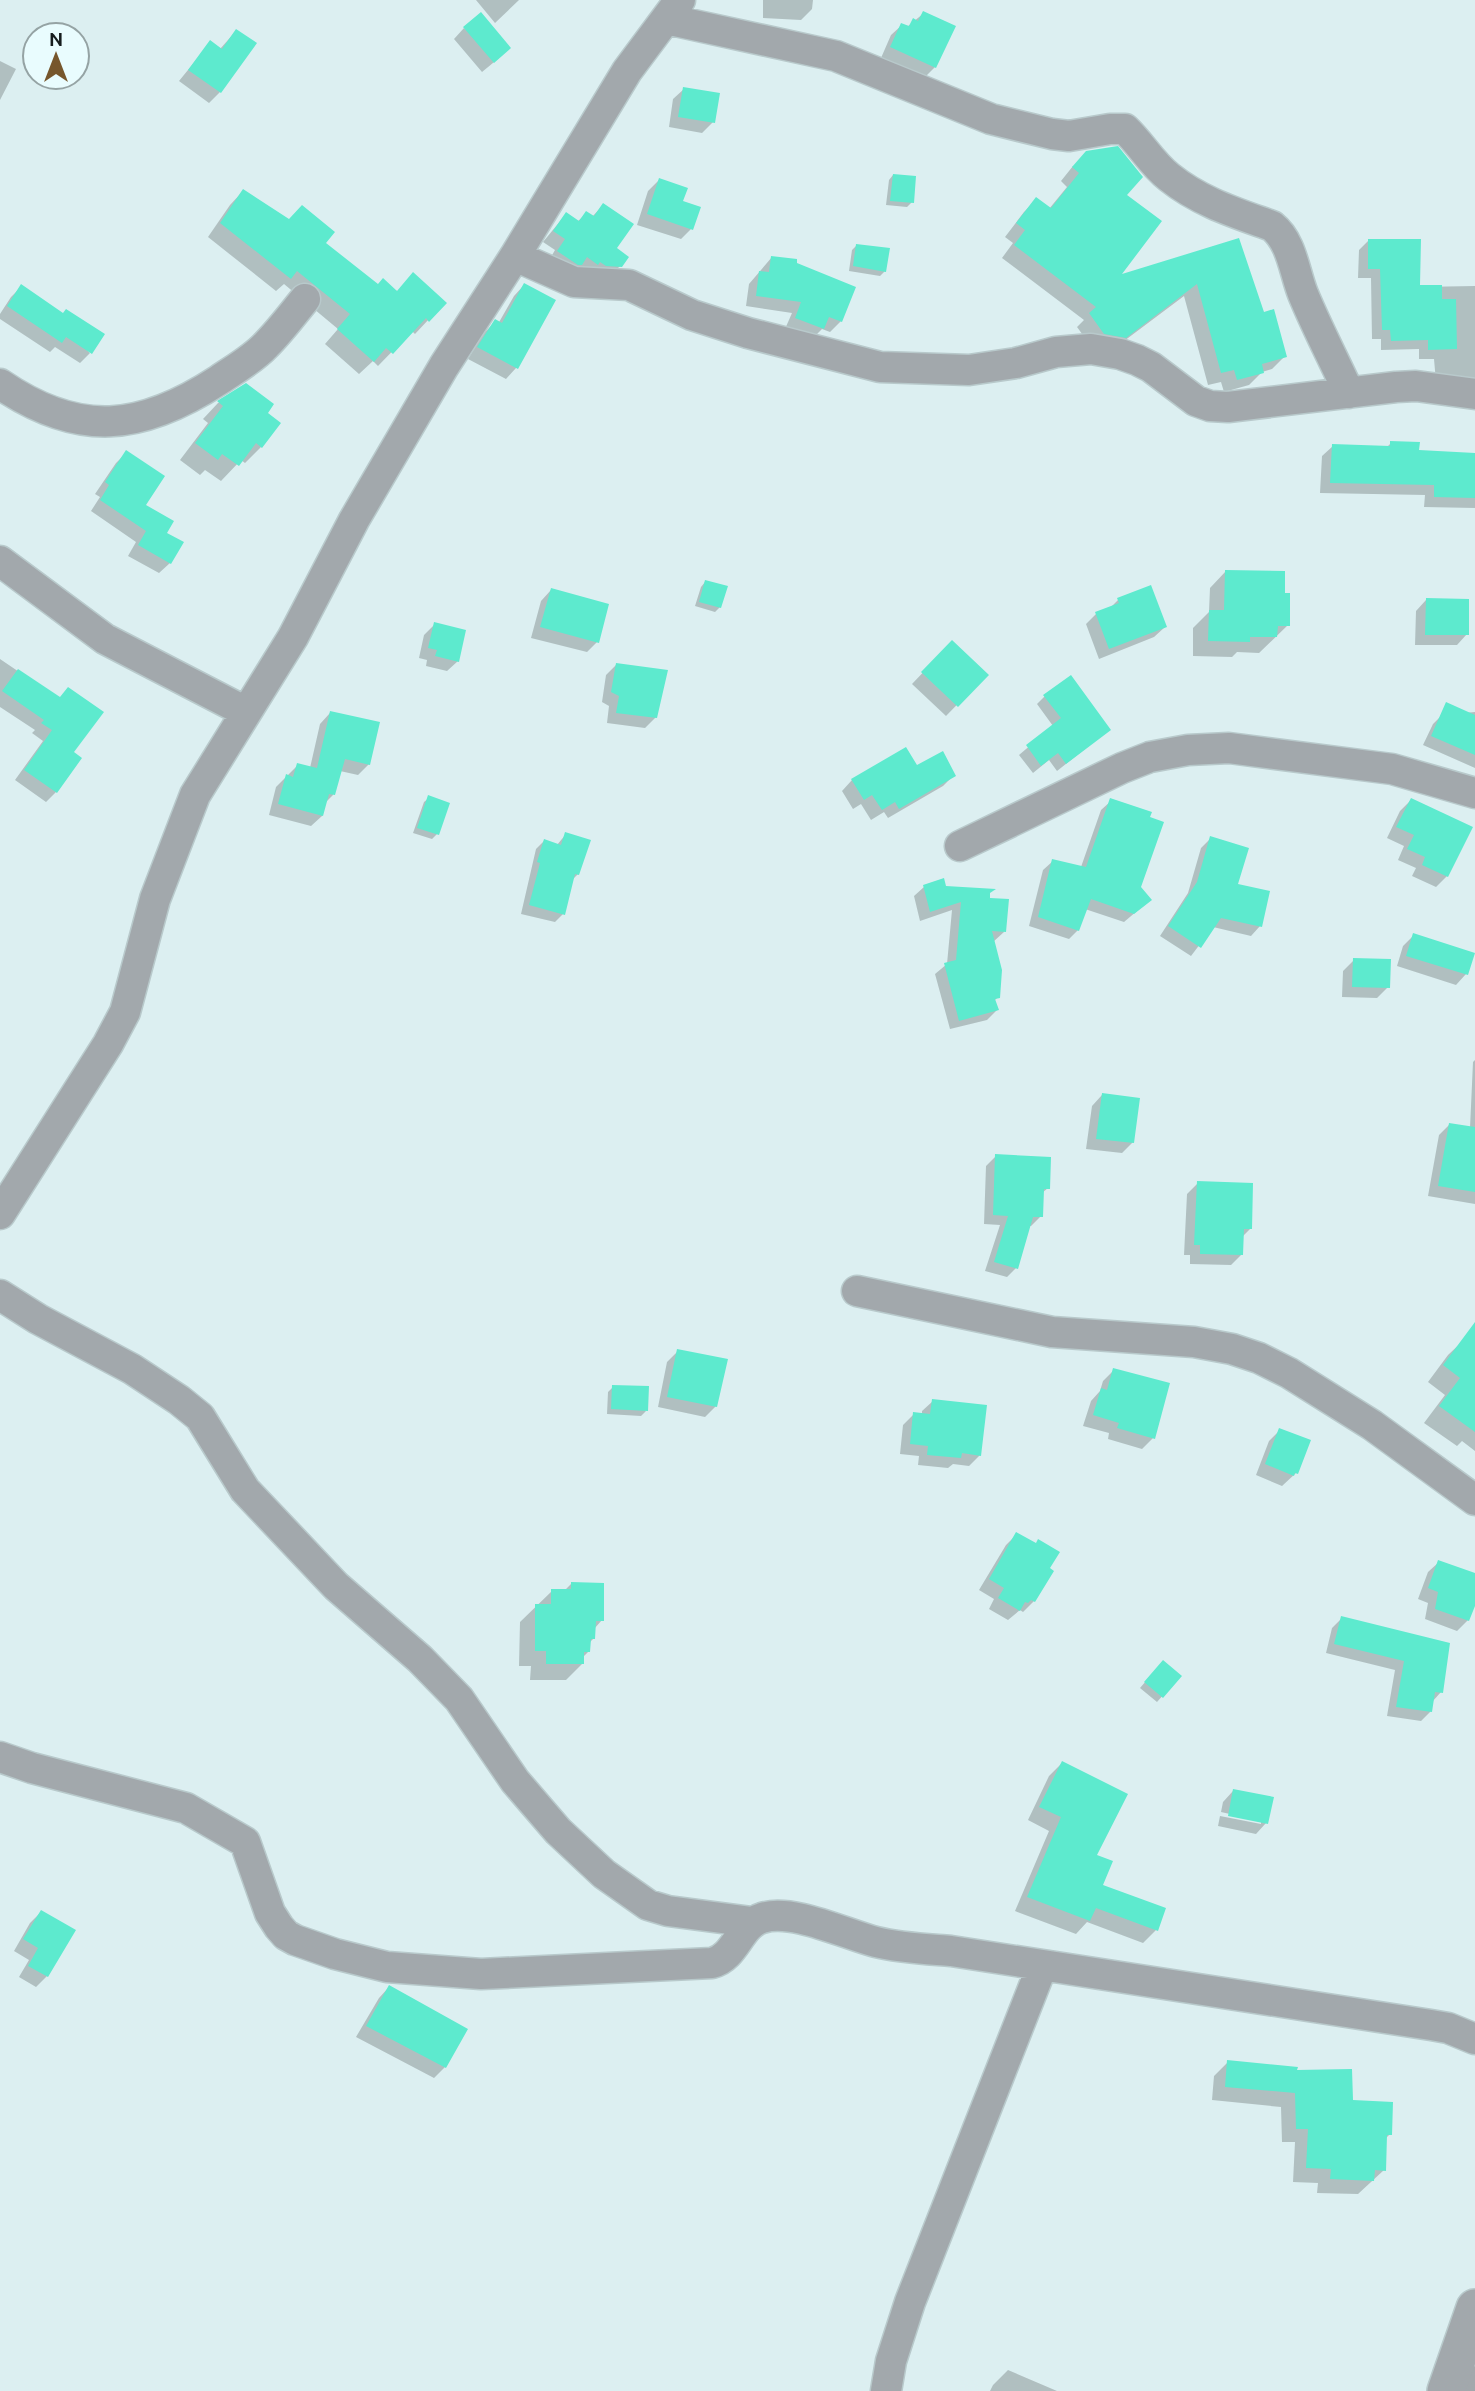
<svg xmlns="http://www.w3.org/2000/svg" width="1475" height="2391" font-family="Ubuntu,sans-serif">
  <rect width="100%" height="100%" fill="#dceff1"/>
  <path fill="#0003" d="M476,0H519L495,23Z
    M763,0H813L812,9L801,20L763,18Z
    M924,13L935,67L924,78L881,58L891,35L902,25L907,27Z
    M464,28L499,58L482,72L454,39Z
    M236,31L220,92L209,103L179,81L210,43L220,49Z
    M0,61L16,69L0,100Z
    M684,89L713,122L702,133L669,127L673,99Z
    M1073,166L1125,196L1117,277L1238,240L1262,314L1285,356L1272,369L1262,372L1249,385L1224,392L1221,382L1208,385L1184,296L1112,350L1091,346L1077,327L1084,320L1002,258L1013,243L1005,237L1024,212L1037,199L1049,209L1067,187L1061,181Z
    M893,175L912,202L907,207L886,205L889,180Z
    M659,180L681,202L691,229L681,239L637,225L648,191Z
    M243,191L324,243L378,286L444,303L415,334L412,331L378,366L373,361L359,374L325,344L338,329L284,284L276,291L208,237L230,205Z
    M603,205L620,266L609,277L595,276L551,257L555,250L543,242L566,214L577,222L587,213L592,217Z
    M1369,240L1418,287L1475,286V389L1436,382L1434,359H1419V349L1381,350V339H1372L1371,278H1358L1359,250Z
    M857,245L885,271L880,276L849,271L852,250Z
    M772,257L854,288L841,321L830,332L822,329L812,339L785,329L792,313L746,306L749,284Z
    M524,285L554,301L516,368L506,379L468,359L483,334L494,323L498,324L514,296Z
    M21,287L90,353L80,363L55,347L50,352L0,319V314L11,297Z
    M246,385L265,413L261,447L245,463L241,460L221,481L205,470L200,475L180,460L208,423L203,419L218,403Z
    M1391,443L1418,452L1475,455V508L1424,507L1425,495L1320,493L1322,456L1333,446L1386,448Z
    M126,453L143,506L165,533L170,563L159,573L128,556L136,542L91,511L100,497L95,494L116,463Z
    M1226,571L1288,625L1259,653L1237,652L1232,657L1193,656V628L1209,612L1210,588Z
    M705,582L720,607L715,612L695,606L701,587Z
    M551,590L597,642L587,652L531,638L541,601Z
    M1118,600L1165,627L1154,637L1099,659L1086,624L1096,614L1109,609Z
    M1426,600L1467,634L1457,645H1415L1416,611Z
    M435,624L458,661L447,671L426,666L427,660L419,658L424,635Z
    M952,642L986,675L946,716L912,684Z
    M0,659L59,699L72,753L80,758L56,792L46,802L15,780L43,741L32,733L35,730L0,707Z
    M616,665L656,717L645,728L607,723L609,706L602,702L606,675Z
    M1045,696L1100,737L1057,771L1049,760L1033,773L1019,755L1053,726L1037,704Z
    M1475,712V768L1423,745L1433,724L1442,715Z
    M330,713L369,764L358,775L340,771L333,795L325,803L322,816L311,826L269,815L276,787L298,765L310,768L320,724Z
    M916,767L954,775L943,786L888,818L884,812L871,820L861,804L853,809L842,791L852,780Z
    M429,798L448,804L437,834L432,839L413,833L424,802Z
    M1411,800L1447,876L1436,887L1412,876L1416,868L1398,860L1404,846L1387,838L1400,811Z
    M1111,801L1139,888L1150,900L1124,922L1085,909L1078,930L1069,939L1029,926L1043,870L1053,861L1081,867L1101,810Z
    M566,834L578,874L572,880L563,914L555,922L521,914L536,849L544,841L557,845Z
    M1211,838L1260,926L1251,936L1213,927L1191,956L1160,936L1188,893L1201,848Z
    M924,887L988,894V900L1004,932L993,942L998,997L994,1001L997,1010L987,1020L950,1029L935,974L947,964L952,910L920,921L914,896Z
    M1414,935L1466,974L1456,985L1397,966L1403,946Z
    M1354,960L1388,987L1377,998L1342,997L1343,971Z
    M1475,1060V1204L1428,1196L1439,1135L1449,1125L1470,1128L1473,1062Z
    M1102,1095L1133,1142L1122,1153L1086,1149L1092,1106Z
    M996,1156L1048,1188L1042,1193L1041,1216L1031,1226H1029L1016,1268L1007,1277L985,1271L1000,1225L984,1224L986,1166Z
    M1198,1183L1251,1228L1242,1237V1254L1231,1265L1190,1264V1255H1184L1187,1194Z
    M1465,1339L1475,1347V1451L1462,1441L1457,1446L1424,1423L1445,1395L1428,1382L1448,1355Z
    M678,1351L716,1406L705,1417L658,1407L667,1362Z
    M1114,1370L1153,1438L1142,1449L1108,1439L1109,1433L1083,1426L1091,1401L1100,1391L1103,1381Z
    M613,1387L646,1411L641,1416L607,1414L608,1392Z
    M933,1401L980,1455L969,1466L953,1464L948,1468L918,1465L919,1456L900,1454L903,1425L914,1414L922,1415V1411Z
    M1280,1430L1296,1473L1282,1486L1256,1475L1269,1441Z
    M1017,1534L1034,1601L1023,1612L1020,1610L1008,1620L989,1609L994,1599L979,1590L1006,1545Z
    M1439,1562L1475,1575V1601L1468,1620L1457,1631L1425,1619L1428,1603L1418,1599L1428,1572Z
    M571,1584L602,1620L594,1629V1638L589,1643V1651L583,1657V1663L566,1680H530L531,1666H519L520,1622L552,1591H564Z
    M1342,1618L1448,1645L1441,1692L1432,1702L1431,1711L1421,1721L1387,1716L1395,1670L1326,1653L1332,1628Z
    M1158,1667L1180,1676L1157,1702L1140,1688Z
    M1062,1763L1095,1856L1101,1886L1156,1930L1143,1943L1087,1922L1076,1934L1015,1911L1049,1831L1028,1820L1049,1776Z
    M1233,1791L1266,1823L1256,1834L1218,1826L1220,1816L1261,1824V1821L1221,1812L1223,1802Z
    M41,1912L47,1976L36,1987L19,1977L29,1960L14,1951L30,1923Z
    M389,1987L445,2067L434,2078L356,2037L379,1998Z
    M1228,2062L1295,2072L1351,2102L1390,2134L1385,2139L1384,2170L1358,2194L1317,2193L1318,2183L1293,2182L1295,2142H1282L1281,2107L1212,2100L1214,2076Z
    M1008,2370L1057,2391H990L993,2385Z"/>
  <path fill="#5deace" d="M923,11L956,26L936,68L890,47L901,23L909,26L913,18L918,21Z
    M481,12L511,48L494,63L463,27Z
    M236,29L257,43L221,93L188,70L210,40L222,49Z
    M683,87L720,93L715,123L678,117Z
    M1118,146L1143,177L1127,195L1162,221L1122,274L1239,238L1264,312L1274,309L1287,357L1262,364L1264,373L1237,380L1234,370L1221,373L1197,284L1126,338L1104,334L1089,313L1096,307L1014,245L1025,230L1016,223L1036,197L1051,208L1079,173L1072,167L1086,151Z
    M893,174L916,176L914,203L890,201Z
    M659,178L688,188L683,201L701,207L693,230L647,214Z
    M243,189L289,219L302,205L335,232L326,243L378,284L383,278L397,291L413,272L447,303L429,322L426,318L393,354L386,348L374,362L337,329L350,314L297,271L291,279L220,223Z
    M603,203L634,224L617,248L629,257L622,267L606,266L600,262L598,265L587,257L582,265H578L557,251L565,239L553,231L566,212L579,221L586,211L594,216Z
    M1368,239H1421L1420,285H1442V299H1456L1457,349L1428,350V340L1391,341L1390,330H1382L1380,269H1368Z
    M856,244L890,248L886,272L853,266Z
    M771,256L797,259V263L856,287L842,322L829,317L824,329L795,318L801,302L756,296L759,271L769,272Z
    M524,283L556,300L518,369L477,347L495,319L502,323Z
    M21,284L63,313L66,309L105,334L92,354L66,337L62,343L7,306Z
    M246,383L274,404L268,413L281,423L262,448L256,443L239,466L222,454L218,460L195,443L223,406L217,401Z
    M1390,441L1420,442L1419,450L1475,453V498L1434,497V485L1330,483L1332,444L1390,446Z
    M126,450L165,476L146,505L174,521L167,533L184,542L171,564L138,545L146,531L100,500L109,485L105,482Z
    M1225,570L1285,571V593H1290V626H1278L1277,637H1250V642L1208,641L1209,610H1224Z
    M705,580L728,586L721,608L699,602Z
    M1151,585L1167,627L1109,649L1095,612L1119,603L1117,598Z
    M551,588L609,604L599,643L540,627Z
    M1426,598L1469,599V635H1425Z
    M434,622L466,630L459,662L435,656L437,650L428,648Z
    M952,640L989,675L958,707L921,672Z
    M616,663L668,670L657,718L616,713L619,696L611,692Z
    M18,669L60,697L68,687L104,712L74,752L82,758L57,793L24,770L52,730L41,723L44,720L2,691Z
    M1071,675L1111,730L1066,764L1058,753L1041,766L1026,745L1061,718L1043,695Z
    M1446,702L1475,715V755L1431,736Z
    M330,711L380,722L370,765L345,759L335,795L329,794L323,816L278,804L286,774L293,777L297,763L317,768Z
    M906,747L917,765L943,751L956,776L899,809L895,802L882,810L872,795L864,800L851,779Z
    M428,795L450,803L439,835L417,828Z
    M1110,798L1152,812L1150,817L1164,822L1141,887L1152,900L1134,914L1091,899L1079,931L1038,917L1052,859L1086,867Z
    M1411,798L1473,827L1448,877L1422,865L1425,857L1407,849L1414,835L1396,827Z
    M565,832L591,840L579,875L575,874L565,915L529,905L540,863L537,862L544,839L561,845Z
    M1210,836L1249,848L1238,884L1270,891L1262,927L1221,918L1201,948L1168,926L1197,882Z
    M944,878L946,886L996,889L990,893V898L1009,899L1006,932L992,931L1002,970L1000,998L995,999L999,1010L959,1021L944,963L956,960L961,902L930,912L923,885Z
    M1413,933L1475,953L1468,975L1406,956Z
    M1353,958L1391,959L1390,988L1352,987Z
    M1102,1093L1140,1098L1134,1143L1096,1139Z
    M1449,1123L1475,1127V1192L1438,1186Z
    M995,1154L1051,1157L1050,1189H1044L1043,1217H1033L1018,1269L994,1262L1008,1216L993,1215Z
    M1197,1181L1253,1183L1252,1229H1244L1243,1255L1200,1254V1245H1194Z
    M1475,1322V1432L1439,1406L1460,1378L1443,1365Z
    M677,1349L728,1359L717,1407L667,1397Z
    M1113,1368L1170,1383L1155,1439L1117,1428L1119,1423L1093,1415L1101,1388L1107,1390Z
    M612,1385L649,1386L648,1411L611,1409Z
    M932,1399L987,1405L981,1456L962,1453L961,1458L927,1455L928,1446L910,1444L913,1412L930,1414Z
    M1279,1428L1311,1440L1298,1474L1295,1473L1294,1476L1265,1464Z
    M1016,1532L1036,1543L1038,1539L1060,1552L1050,1568L1054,1571L1035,1602L1031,1600L1028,1603L1025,1602L1020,1611L998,1598L1004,1588L989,1579Z
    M1438,1560L1475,1573V1606L1469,1621L1435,1609L1438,1592L1428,1588Z
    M571,1582L604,1583V1621H596L595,1639H591L590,1652H584V1664H546V1651H535V1604H551V1589H571Z
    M1341,1616L1450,1643L1443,1693L1435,1692L1432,1712L1396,1707L1404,1661L1334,1644Z
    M1163,1660L1182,1676L1163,1698L1144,1682Z
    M1062,1761L1128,1794L1097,1855L1113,1861L1103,1885L1166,1908L1158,1931L1096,1908L1090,1921L1027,1897L1061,1817L1039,1807Z
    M1233,1789L1274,1797L1268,1824L1228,1816Z
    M41,1910L76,1930L48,1977L28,1966L38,1948L23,1939Z
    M389,1985L468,2029L446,2068L366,2026Z
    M1227,2060L1298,2067L1297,2070L1352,2069L1353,2100L1393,2102L1392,2135H1387L1386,2171L1375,2170L1374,2181L1330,2179L1331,2169L1306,2168L1308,2129H1296L1295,2093L1225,2087Z"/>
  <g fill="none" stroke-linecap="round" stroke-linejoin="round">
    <defs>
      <path id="minor" d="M666,19L836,56L991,119L1052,134L1069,136L1110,129H1125C1141,144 1152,164 1169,177C1200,202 1236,213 1272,226C1292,242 1294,271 1303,294C1317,328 1334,360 1349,393
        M515,256L574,282L629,285L692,315L748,333L880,367L969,370L1016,363L1056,352L1091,349L1120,354L1137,360L1151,367L1196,401L1210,406L1228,407L1396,387L1416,386L1475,394
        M0,384C79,438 141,431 219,380C235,369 253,359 266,345C280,331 292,315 305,299
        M0,561L105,639L246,712
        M960,846L1122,768L1150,757L1188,750L1229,748L1392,769L1475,793
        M0,1214L108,1044L125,1012L155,899L195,795L293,637L354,520L444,366L515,256L627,71L680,0
        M857,1291L1052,1332L1194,1342L1232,1349L1259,1358L1289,1373L1372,1425L1475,1500
        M0,1295L38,1319L132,1369L179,1400L200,1417L245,1490L336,1586L420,1659L459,1699L515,1781L558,1831L604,1874L648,1905L668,1911L752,1922
        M0,1757L32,1768L186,1808L245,1842L270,1913L279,1927L286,1935L295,1940L335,1954L387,1967L481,1974L712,1963C736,1957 739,1925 762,1918C792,1908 845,1934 876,1942C900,1948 926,1949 951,1951L1431,2025L1448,2028L1475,2039
        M1451,2375L1475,2382
        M886,2391L891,2361L910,2302L1042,1966"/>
      <path id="tertiary" d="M1446,2391L1475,2308"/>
    </defs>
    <use href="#minor" stroke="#b8c9cb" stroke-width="33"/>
    <use href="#tertiary" stroke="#b8c9cb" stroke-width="40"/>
    <use href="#minor" stroke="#a2a8ac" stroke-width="30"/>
    <use href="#tertiary" stroke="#a2a8ac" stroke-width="37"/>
  </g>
  <g transform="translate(56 56)"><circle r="33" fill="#e9fcfe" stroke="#95a3a4" stroke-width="2"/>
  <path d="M0-5L12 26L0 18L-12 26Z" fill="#76562c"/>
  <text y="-10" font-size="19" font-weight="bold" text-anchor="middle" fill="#161d1e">N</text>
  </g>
</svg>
